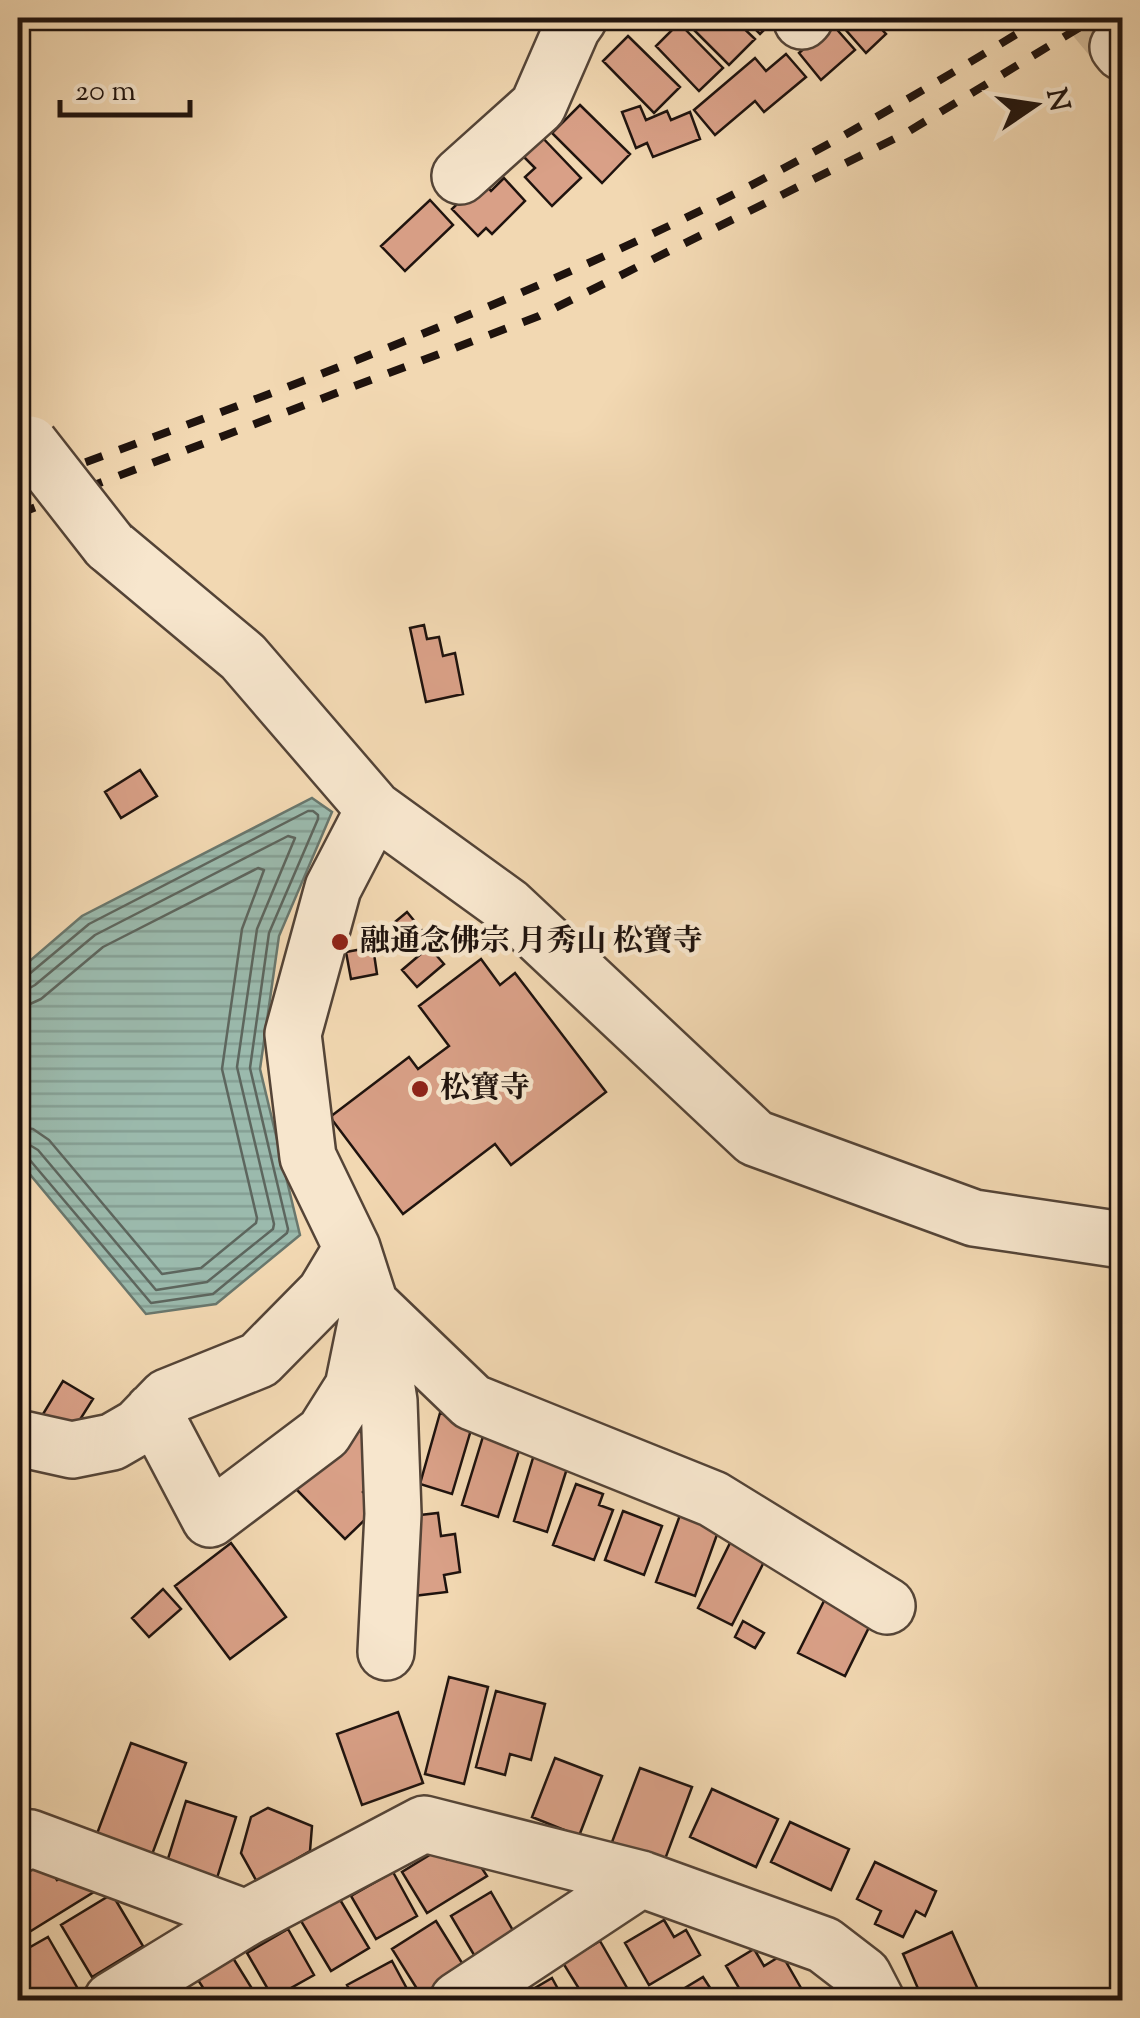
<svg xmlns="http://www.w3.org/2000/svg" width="1140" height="2018" font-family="'Sorts Mill Goudy','Noto Serif JP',serif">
  <defs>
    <pattern id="water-rules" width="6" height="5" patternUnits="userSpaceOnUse" patternTransform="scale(2.5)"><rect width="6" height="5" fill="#9bbaad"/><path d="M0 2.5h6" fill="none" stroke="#859f94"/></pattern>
  </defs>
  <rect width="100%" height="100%" fill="#f2d8b2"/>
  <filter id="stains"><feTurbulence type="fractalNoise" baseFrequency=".002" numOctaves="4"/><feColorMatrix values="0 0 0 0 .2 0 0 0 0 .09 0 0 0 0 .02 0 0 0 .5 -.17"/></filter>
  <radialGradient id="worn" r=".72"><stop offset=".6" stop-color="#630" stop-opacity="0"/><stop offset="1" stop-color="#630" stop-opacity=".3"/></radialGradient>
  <path fill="url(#water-rules)" stroke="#69776d" stroke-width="2.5" d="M312,798L332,812L279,936L260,1069L300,1235L216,1304L146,1314L18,1160V971L82,916Z"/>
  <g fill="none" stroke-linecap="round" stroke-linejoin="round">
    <path stroke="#5d665e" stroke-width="2.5" d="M18,978L28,975L89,924L308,811H313L318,815V819L269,933L250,1068L288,1229L287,1233L213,1294L151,1303L29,1159L18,1155
      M18,990H26L35,985L95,935L288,836L295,838L257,929L237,1067L274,1224L273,1229L207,1282L156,1290L38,1150L28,1144L18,1142
      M18,1005L30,1004L41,999L103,947L258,868L264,870L242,929L222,1069L257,1218L256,1223L201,1268L162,1274L49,1140L33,1129L18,1127"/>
  </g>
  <path fill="#d9a087" stroke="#1f130e" stroke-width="2.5" d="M685,18H733L755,39L729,65L683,19Z
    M744,18H776L760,34Z
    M839,18H871L886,34L866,53L837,20Z
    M679,23L723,68L699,91L656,46Z
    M832,24L855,50L821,80L799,53Z
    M628,36L680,87L654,113L603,61Z
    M786,54L806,77L764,112L755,101L715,135L694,110L755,58L766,71Z
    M580,105L630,154L602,183L552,133Z
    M640,106L646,120L667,111L671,120L690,112L700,139L653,157L647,143L636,148L622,112Z
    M538,133L581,178L552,206L525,177L535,168L519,152Z
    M504,178L525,201L492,234L486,228L478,236L452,209L481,180L491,191Z
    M430,200L453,225L405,271L381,246Z
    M424,625L427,639L439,637L443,656L455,653L463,694L426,702L410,628Z
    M140,770L157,796L121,818L105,792Z
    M407,912L425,934L401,953L383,932Z
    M373,947L377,974L351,979L346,952Z
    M429,947L444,964L417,987L402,970Z
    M481,959L500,985L515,973L606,1092L511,1165L495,1144L403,1214L330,1117L409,1057L418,1069L449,1046L419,1006Z
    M63,1381L93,1399L69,1437L40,1419Z
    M440,1413L473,1423L452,1494L420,1484Z
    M356,1427L383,1455L375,1480L363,1492L378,1507L345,1539L295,1488Z
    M485,1430L522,1441L498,1517L462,1505Z
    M536,1448L570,1459L547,1532L514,1521Z
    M576,1484L603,1494L599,1505L613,1510L594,1560L553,1545Z
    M623,1511L662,1526L644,1575L605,1560Z
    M438,1513L441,1536L455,1534L460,1572L444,1575L447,1592L413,1596L402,1517Z
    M680,1515L719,1529L695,1596L656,1582Z
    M732,1539L767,1556L732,1625L698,1608Z
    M231,1543L286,1617L230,1659L175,1586Z
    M163,1589L181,1609L149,1637L132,1618Z
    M830,1589L877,1611L845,1676L798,1653Z
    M743,1621L764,1633L755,1648L735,1637Z
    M449,1677L488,1687L464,1784L425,1774Z
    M496,1691L545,1704L531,1760L510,1754L505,1775L476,1767Z
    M398,1712L423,1783L362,1805L337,1734Z
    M131,1743L186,1763L150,1860L95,1839Z
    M555,1758L602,1776L579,1836L532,1817Z
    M640,1768L692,1787L664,1862L612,1842Z
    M712,1789L778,1819L756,1867L690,1837Z
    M186,1801L236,1817L217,1878L167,1862Z
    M268,1808L312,1826L310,1851L257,1882L241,1853L251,1817Z
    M790,1822L849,1849L831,1890L771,1862Z
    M468,1847L487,1876L427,1913L402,1872L441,1848L447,1859Z
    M43,1858L57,1880L82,1866L97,1890L26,1934L18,1920V1874Z
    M875,1862L936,1891L925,1916L916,1911L903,1937L875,1924L881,1911L857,1899Z
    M393,1872L417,1916L376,1939L351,1896Z
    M491,1892L519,1941L480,1965L451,1916Z
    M112,1894L143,1946L92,1977L61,1925Z
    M339,1898L369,1948L331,1971L301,1921Z
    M664,1920L674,1937L686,1930L700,1955L649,1985L625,1943Z
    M436,1921L472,1979L437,2000H424L392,1949Z
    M288,1929L314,1975L273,1998L247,1953Z
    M952,1932L980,1994L964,2000H923L903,1954Z
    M48,1937L78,1989L57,2000H48L43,1992L26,2000L18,1986V1954Z
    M600,1941L634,2000H586L563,1963Z
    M754,1949L764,1966L782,1955L805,1995L796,2000H746L726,1966Z
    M233,1958L259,2000H211L198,1980Z
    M392,1961L413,2000H355L347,1985Z
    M703,1977L718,2000H665Z
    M552,1978L564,2000H519L518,1998Z"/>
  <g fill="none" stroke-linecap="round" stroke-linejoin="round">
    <path stroke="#d2ba99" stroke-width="55" stroke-dasharray="55 28" stroke-linecap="butt" d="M1094,18L1118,47"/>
    <defs>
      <path id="minor" d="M802,21L805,18
        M1118,47L1122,52
        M460,176L538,106L572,28L579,18
        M109,545L243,657L374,809L508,906L755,1138L974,1218L1122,1240
        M374,809L333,888L293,1034L308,1157L352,1248L370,1304L472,1402L713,1499L887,1606
        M377,1326L389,1401L393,1514L386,1652
        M153,1411L210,1519L324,1433L353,1387L370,1304
        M18,1438L72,1450L112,1442L138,1427L167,1397L259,1360L325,1293L352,1248
        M18,1845L30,1838L246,1918
        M112,2000L246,1918L424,1824L641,1879L824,1945L863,1975L876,2000
        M458,2000L641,1879"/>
    </defs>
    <use href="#minor" stroke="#544437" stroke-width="60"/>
    <use href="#minor" stroke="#f7e6cd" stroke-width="55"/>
    <path stroke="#1f130e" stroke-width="8" stroke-dasharray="18 18" stroke-linecap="butt" d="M18,487C250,402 484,317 706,208C822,151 933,85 1043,18
      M18,514L539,316L906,133L1095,18"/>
    <defs>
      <path id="minor-bridge" d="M30,444L109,545"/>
    </defs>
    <use href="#minor-bridge" stroke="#544437" stroke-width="60" stroke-linecap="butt"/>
    <use href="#minor-bridge" stroke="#f7e6cd" stroke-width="55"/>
  </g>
  <g fill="#8f2418" stroke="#f7e6cd" stroke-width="4">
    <circle cx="340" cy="942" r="10"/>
    <circle cx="420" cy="1089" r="10"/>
  </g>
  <g text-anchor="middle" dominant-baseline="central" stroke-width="9" stroke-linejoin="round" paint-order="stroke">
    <g font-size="30" font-weight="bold" fill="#1f130e" stroke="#f7e6cd" text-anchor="start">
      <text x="360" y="942">融通念佛宗 月秀山 松寶寺</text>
      <text x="440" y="1089">松寶寺</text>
    </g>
  </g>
  <rect width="1140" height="2018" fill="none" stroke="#f2d8b2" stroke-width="60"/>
  <rect x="20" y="20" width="1100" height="1978" fill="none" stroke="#1f130e" stroke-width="5"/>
  <rect x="30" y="30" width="1080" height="1958" fill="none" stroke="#1f130e" stroke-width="2.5"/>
  <g transform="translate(1035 105) rotate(77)" stroke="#f7e6cd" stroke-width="8" paint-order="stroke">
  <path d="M0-8L18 38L0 25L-18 38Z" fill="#1f130e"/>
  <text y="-15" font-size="28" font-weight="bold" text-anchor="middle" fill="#1f130e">N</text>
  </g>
  <path d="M60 100v15h130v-15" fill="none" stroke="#1f130e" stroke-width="5"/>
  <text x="75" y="100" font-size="30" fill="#1f130e" stroke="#f7e6cd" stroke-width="8" paint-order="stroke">20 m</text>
  <rect width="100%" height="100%" filter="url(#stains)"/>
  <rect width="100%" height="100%" fill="url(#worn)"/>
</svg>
